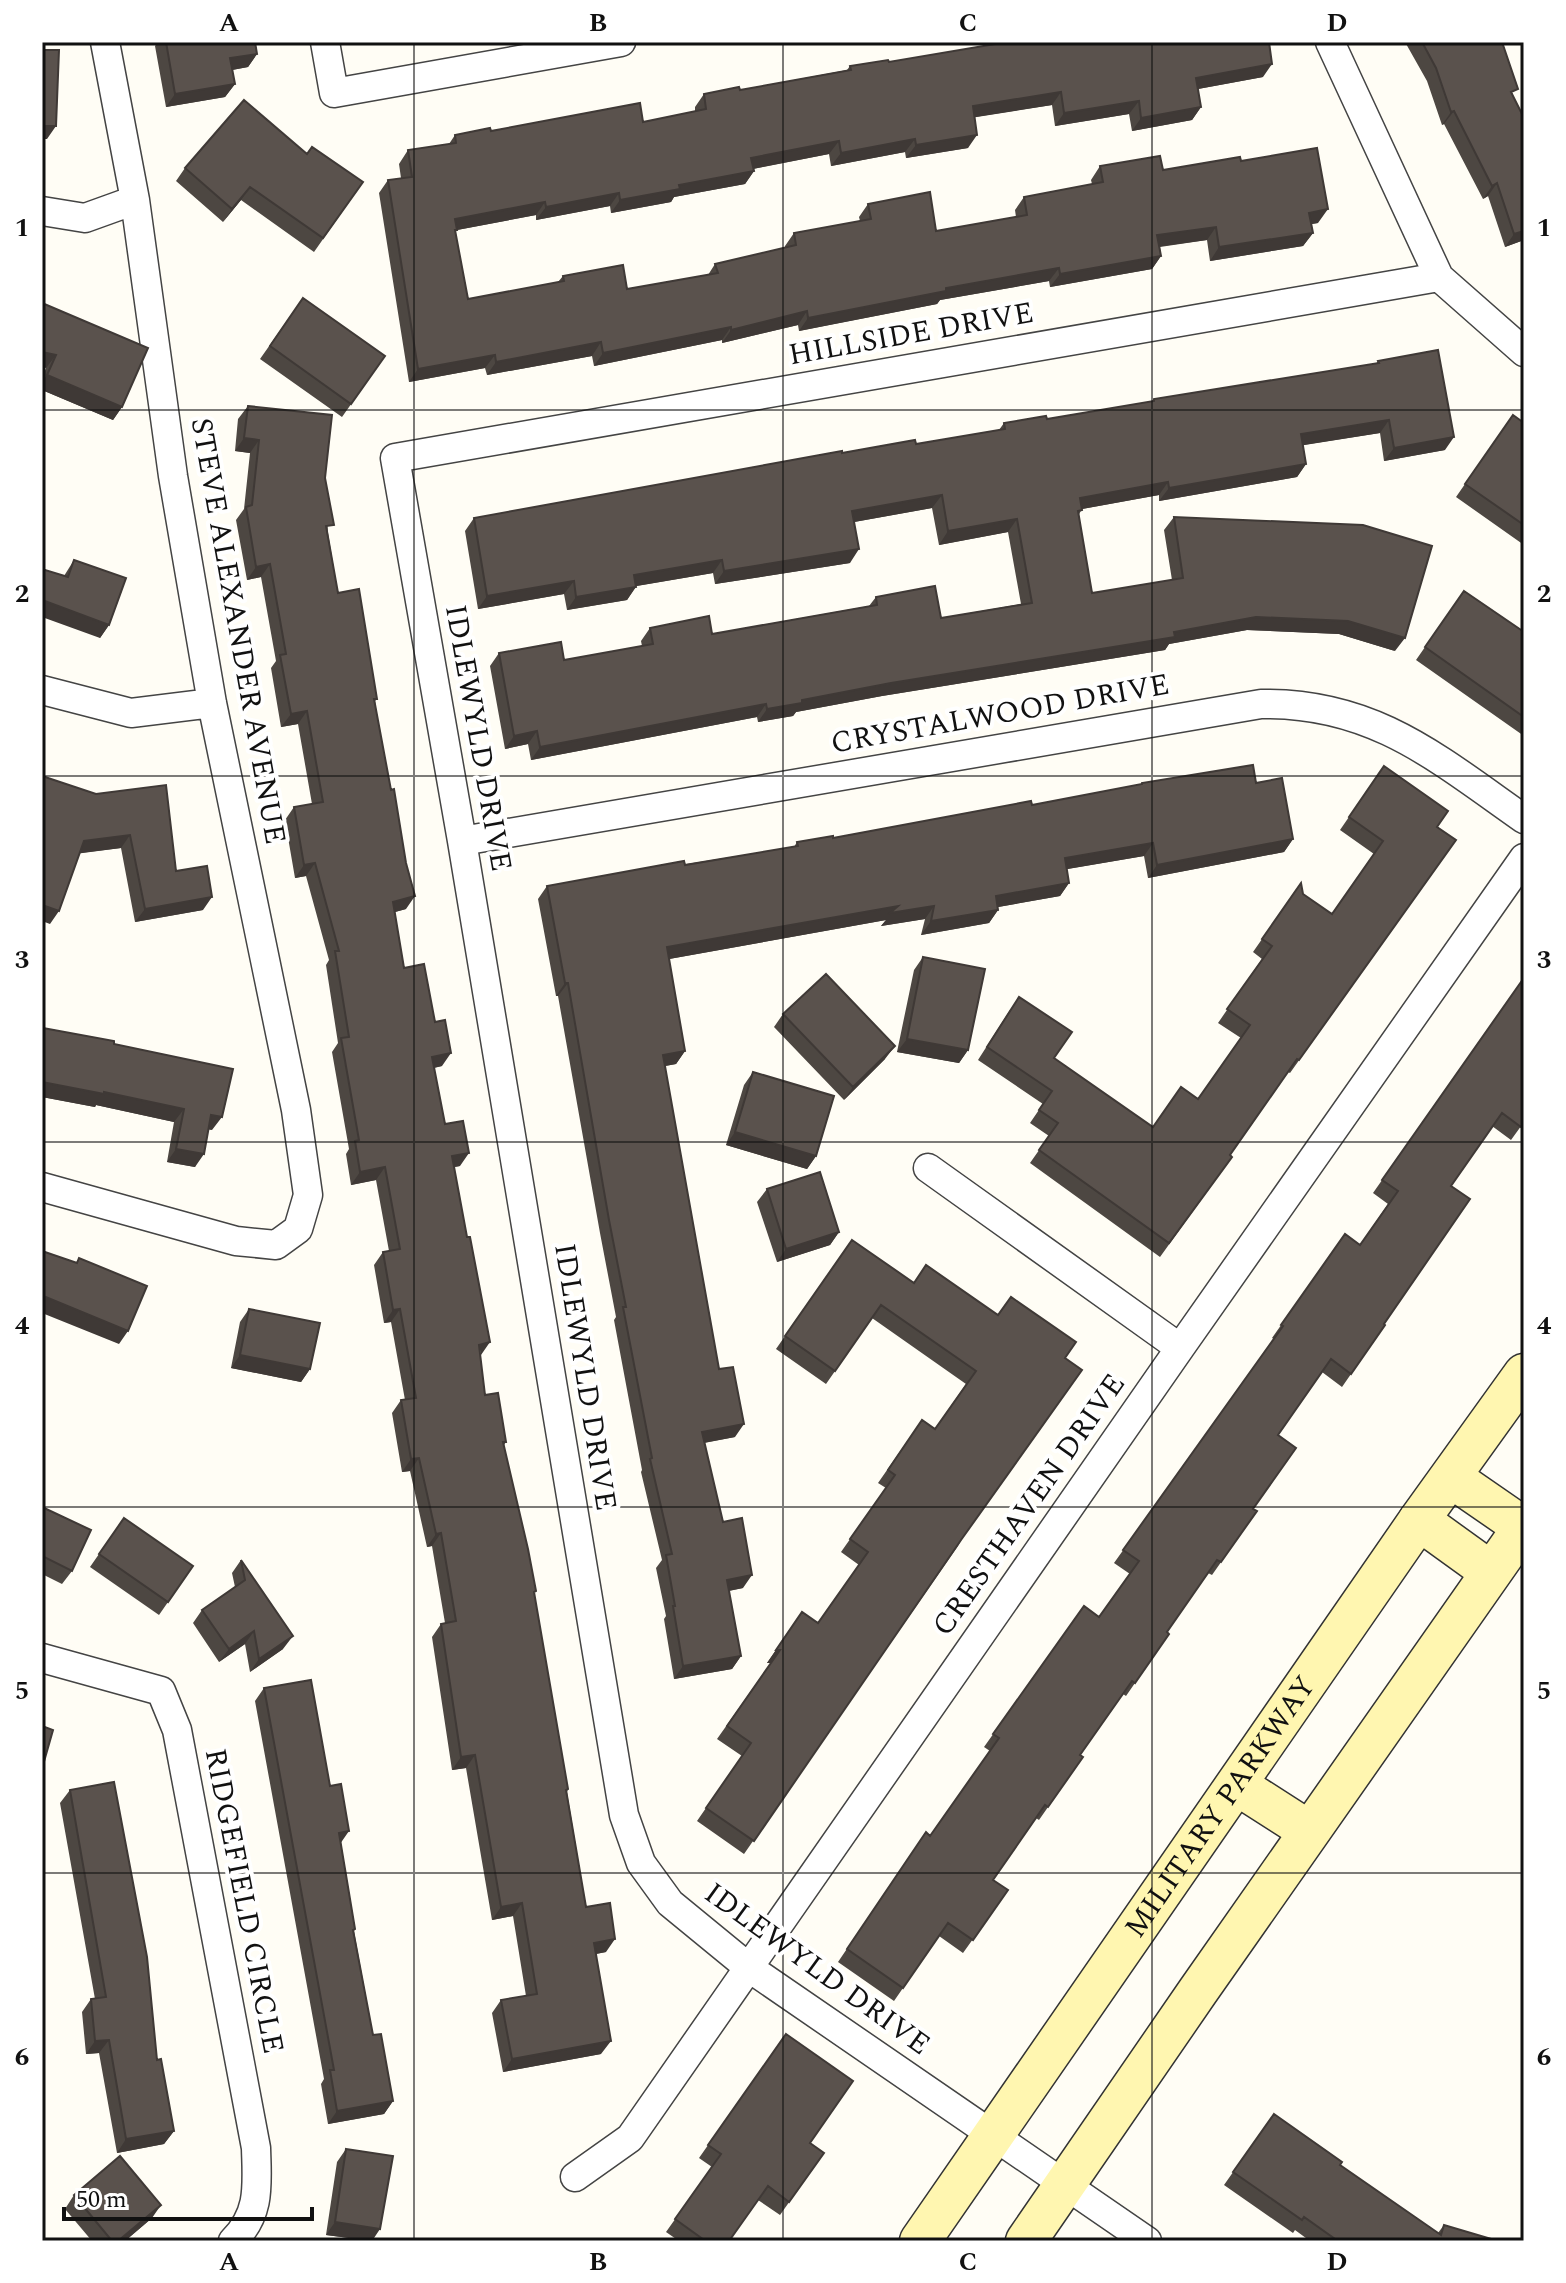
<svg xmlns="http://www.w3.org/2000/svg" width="1566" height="2283" font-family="Spectral,serif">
  <rect width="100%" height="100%" fill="#fffdf5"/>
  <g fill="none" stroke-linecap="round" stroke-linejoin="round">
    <defs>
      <path id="minor" d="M325,42L334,93L621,42
        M1330,42L1439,277L1524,352
        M42,211L85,218L135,200
        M42,690L131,713L212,703
        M462,841L1261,704C1373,702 1437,758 1524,819
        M928,1168L1180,1348
        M42,1187L236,1241L276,1245L298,1229L308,1195L296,1110L212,703L173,476L135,200L105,42
        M42,1658L161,1691L177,1730L256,2148C257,2185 261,2213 233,2241
        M575,2177L630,2138L1180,1348L1524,858
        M1147,2241L748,1967L670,1903L641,1863L624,1815L462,841L395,458L1439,277"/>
      <g id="secondary">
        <path d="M1452,1478L1523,1527"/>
        <path d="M1419,1520L1491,1572"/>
        <path d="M1237,1785L1309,1831"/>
        <path id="s1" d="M920,2241L1419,1520L1524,1374"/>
        <path d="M1026,2241L1198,1991L1524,1526"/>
      </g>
    </defs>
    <use href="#minor" stroke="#444" stroke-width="31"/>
    <use href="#secondary" stroke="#333" stroke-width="43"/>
    <use href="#minor" stroke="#fff" stroke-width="28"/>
    <use href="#secondary" stroke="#fff6b0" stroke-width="40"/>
  </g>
  <path fill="#4d4742" d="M158,42H255L257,54L248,67L232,70L235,84L225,97L166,107L155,46Z
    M1405,42H1502L1513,96L1524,240L1505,247L1488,196L1483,199L1444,124L1442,125L1427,81Z
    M889,62L1263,77L1198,89L1201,107L1192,120L1132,131L1129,114L1055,126L1052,105L975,117L968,148L906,158L905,152L831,166L829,154L753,169L754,171L745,184L674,197L671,202L611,213L610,206L536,220V215L457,230L455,232L468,299L558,282L563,276L627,289L708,275L715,264L785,248V246L794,233L860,221L859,217L868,204L936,231L1016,217L1015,210L1024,197L1092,184L1091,180L1100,166L1163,170L1241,161L1318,223L1311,224L1313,233L1303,246L1210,261L1207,240L1160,247L1161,256L1152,269L1050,287L1049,281L940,300L937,304L834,324L799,331L798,325L722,343V340L594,366L592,356L487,375L485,368L409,382L379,193L388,180L401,178L399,164L408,150L449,144L455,135L643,122L695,112V107L704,94L740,90L847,70L850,66Z
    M307,154L363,182L314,252L241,200L223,222L176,181L185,168Z
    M303,298L385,356L342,417L260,359Z
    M42,303L122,407L113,420L42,390V378L46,368Z
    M1378,361L1445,450L1384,461L1380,433L1303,445L1306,464L1297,477L1159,501V495L1082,509L1078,516L1092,593L1172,580L1164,530L1174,517L1395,651L1339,634L1247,630L1169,644L1165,650L882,696L796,712L793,716L758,722L757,717L531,760L528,744L505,749L490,666L499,653L564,660L642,646L641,641L650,628L712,634L869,606L876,597L941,618L1021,604L1008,532L939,545L932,508L854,522L850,563L715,584L713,573L636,586L627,600L567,610L564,594L478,609L465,531L474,518L842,453L916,444L999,430L1004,423L1047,419L1151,402L1154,399L1376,364Z
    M248,406L325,478L328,533L338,593L377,699L375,701L406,909L395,912L404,968L442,1066L434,1068L445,1124L460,1166L454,1167L485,1395L506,1442L504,1445L534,1593L568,1789L567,1792L586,1907L606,1952L596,1954L601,2054L503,2072L492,2013L501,2000L526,1996L513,1916L492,1920L466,1768L452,1770L432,1637L441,1624L445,1623L432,1546L427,1547L410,1471L402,1472L392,1413L401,1400H405L391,1322L384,1323L374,1265L383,1252L389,1251L376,1180L351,1185L346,1154L349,1149L332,1052L338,1043L326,965L329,960L306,876L295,878L285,820L294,807L312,804L298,724L281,727L271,668L276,661L261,577L247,580L236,520L244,509L250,453L235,451L238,419Z
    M1513,415L1524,423V545L1456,497Z
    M74,560L109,625L100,638L64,576Z
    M1464,591L1524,632V736L1416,660Z
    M1384,766L1437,827L1456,840L1290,1073L1288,1072L1230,1155L1232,1157L1160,1257L1030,1163L1049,1136L1030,1123L1043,1104L978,1060L1010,1010L1054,1058L1153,1127L1198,1099L1241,1038L1218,1023L1262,959L1253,952L1301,883L1303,894L1332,914L1374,854L1340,830Z
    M1142,783H1256L1293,839L1284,852L1148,878L1144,856L1067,869L1069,883L1060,896L998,907V910L989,923L921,935L925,919L881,926L886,920L669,959L685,1051L676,1064L665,1066L719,1369L735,1437L704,1443L723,1522L743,1588L729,1591L741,1656L732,1669L674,1679L664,1619L666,1616L656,1568L662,1560L641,1472L642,1470L614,1320L616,1317L600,1233L558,996H556L538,899L547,886L794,847L797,842L833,838L1032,805L1141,785Z
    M96,794L176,871L203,910L135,922L121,848L80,853L50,924Z
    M923,957L968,1050L959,1063L897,1052L914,970Z
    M1521,982L1524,1122L1511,1140L1492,1126L1451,1186L1384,1324L1385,1325L1342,1387L1322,1372L1278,1435L1253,1509L1257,1511L1212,1575L1208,1573L1167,1632L1135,1683L1126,1696L1123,1694L1080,1755L1083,1757L1039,1820L1036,1818L993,1880L1008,1890L963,1953L939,1936L894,2001L838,1962L926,1832L930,1836L990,1751L984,1747L1084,1606L1099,1617L1130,1574L1114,1563L1274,1339L1272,1338L1345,1234L1360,1245L1388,1204L1373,1193Z
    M783,1014L885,1059L844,1100L774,1027Z
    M43,1028L114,1044L212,1130L208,1129L195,1167L167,1162L174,1122L96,1105L95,1107L42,1097Z
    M753,1072L816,1156L807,1169L726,1145L744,1085Z
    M767,1189L839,1232L830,1245L777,1262L757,1202Z
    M852,1240L914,1283L998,1315L1065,1358L958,1546L744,1854L697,1821L742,1756L717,1739L771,1663H767L802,1612L818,1623L859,1565L841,1552L886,1488L878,1483L922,1420L935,1429L966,1384L872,1318L826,1384L776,1349Z
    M249,1309L310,1369L301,1382L231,1368L240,1322Z
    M42,1507L72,1571L62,1584L42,1574Z
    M124,1518L193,1566L159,1615L90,1567Z
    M241,1560L283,1649L250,1672L245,1644L219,1662L193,1623L202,1610L235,1587L232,1573Z
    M264,1688L330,1786L341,1843L355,1929L354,1931L373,2035L393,2101L384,2114L328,2124L321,2084L324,2079L255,1701Z
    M70,1790L157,2060L174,2131L164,2144L117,2153L99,2053L86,2054L82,2012L91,1999H95L60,1803Z
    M786,2034L810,2143L824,2153L780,2215L758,2200L729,2241H679L666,2232L712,2167L699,2158Z
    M1274,2114L1340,2165L1438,2233L1444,2225L1498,2241H1310L1295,2230L1293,2233L1224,2185Z
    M346,2149L372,2241L326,2235L337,2162Z
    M74,2195L152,2218L125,2241H92L65,2209Z"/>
  <path fill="#3f3936" d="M257,54L248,67L221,72L230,58Z
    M1272,64L1263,77L1187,91L1196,78Z
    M235,84L225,97L166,107L175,94Z
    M1061,92L1052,105L964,119L973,106Z
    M1139,101L1129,114L1055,126L1064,113Z
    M1201,107L1192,120L1132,131L1141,118Z
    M1454,111L1444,124L1442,125L1451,112Z
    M42,126H56L47,139H42Z
    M977,135L968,148L906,158L916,145Z
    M915,139L905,152L831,166L841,153Z
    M839,141L829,154L742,171L751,158Z
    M754,171L745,184L674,197L671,202L611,213L620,200L679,185Z
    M1497,183L1488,196L1483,199L1492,186Z
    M250,187L241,200L223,222L232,209Z
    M619,193L610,206L536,220L546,207Z
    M545,202L536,215L457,230L448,243L455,219Z
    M1328,209L1318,223L1300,226L1309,213Z
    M1216,227L1207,240L1148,248L1157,235Z
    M1524,231V240L1505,247L1514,234Z
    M1313,233L1303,246L1210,261L1219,247Z
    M1161,256L1152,269L1050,287L1060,274Z
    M1059,268L1049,281L940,300L937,304L799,331L808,318L946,288Z
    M807,311L798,325L722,343L731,330Z
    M731,327L722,340L594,366L603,353Z
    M601,342L592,356L487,375L496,362Z
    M42,352L56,355L46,368L42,367Z
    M495,355L485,368L409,382L418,369Z
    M47,375L122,407L113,420L42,390V382Z
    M1389,420L1380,433L1292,447L1301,434Z
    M1454,437L1445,450L1384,461L1394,448Z
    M244,438L259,440L250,453L235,451Z
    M1306,464L1297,477L1159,501L1169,488Z
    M1168,482L1159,495L1071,511L1080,498Z
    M942,495L932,508L843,524L852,511Z
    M1017,519L1008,532L939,545L948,531Z
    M859,549L850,563L715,584L724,571Z
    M722,560L713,573L625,588L634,575Z
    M270,564L261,577L247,580L256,567Z
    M574,581L564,594L478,609L487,596Z
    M636,587L627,600L567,610L576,597Z
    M42,600L109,625L100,638L42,617Z
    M1256,617L1348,621L1405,638L1395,651L1339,634L1247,630L1169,644L1165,650L882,696L796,712L793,716L758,722L767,709L802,700Z
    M766,704L757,717L531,760L540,747Z
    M307,711L298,724L281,727L291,714Z
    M537,731L528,744L505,749L514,736Z
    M130,835L121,848L75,854L84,841Z
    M1293,839L1284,852L1148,878L1157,865Z
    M1153,843L1144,856L1056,871L1065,858Z
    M315,863L306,876L295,878L304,865Z
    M1069,883L1060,896L987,909L996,896Z
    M415,896L406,909L384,915L393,902Z
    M212,897L203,910L135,922L145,909Z
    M42,905L59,911L50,924L42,921Z
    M898,906H934L925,919L881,926L886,920L658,961L667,947Z
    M998,910L989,923L921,935L931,921Z
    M565,983H568L558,996H556Z
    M907,1039L968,1050L959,1063L897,1052Z
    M895,1046L885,1059L844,1100L853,1087Z
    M685,1051L676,1064L654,1068L663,1055Z
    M451,1053L442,1066L423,1070L432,1057Z
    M42,1082L104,1092L184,1109L174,1122L96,1105L95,1107L42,1097Z
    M211,1115L222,1117L212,1130L202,1128Z
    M735,1132L816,1156L807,1169L726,1145Z
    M176,1149L204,1154L195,1167L167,1162Z
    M469,1153L460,1166L443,1169L452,1156Z
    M385,1167L376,1180L351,1185L360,1172Z
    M839,1232L830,1245L777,1262L786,1249Z
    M46,1297L128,1331L119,1344L42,1313V1302Z
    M400,1309L391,1322L384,1323L393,1310Z
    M490,1342L481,1355L479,1345Z
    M240,1355L310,1369L301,1382L231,1368Z
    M744,1424L735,1437L692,1445L702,1432Z
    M419,1458L410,1471L402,1472L411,1459Z
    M441,1533L432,1546L427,1547L436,1534Z
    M752,1575L743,1588L717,1593L727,1580Z
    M254,1631L245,1644L219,1662L229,1649Z
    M293,1636L283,1649L250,1672L259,1659Z
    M776,1650H780L771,1663H767Z
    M741,1656L732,1669L674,1679L683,1666Z
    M475,1755L466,1768L452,1770L461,1757Z
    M349,1831L340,1844L339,1833Z
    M522,1903L513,1916L492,1920L501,1907Z
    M615,1939L606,1952L585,1956L594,1943Z
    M109,2040L99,2053L86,2054L95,2041Z
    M611,2041L601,2054L503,2072L512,2059Z
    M393,2101L384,2114L328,2124L337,2111Z
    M174,2131L164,2144L117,2153L126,2139Z
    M161,2205L152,2218L125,2241H118Z
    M335,2222L380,2229L372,2241L326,2235Z"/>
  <path fill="#5a524d" stroke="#3f3936" stroke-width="2" d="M166,42H255L257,54L230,58L235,84L175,94Z
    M1007,42H1269L1272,64L1196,78L1201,107L1141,118L1139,101L1064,113L1061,92L973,106L977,135L916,145L915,139L841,153L839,141L751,158L754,171L679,185L680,189L620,200L619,193L546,207L545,202L455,219L457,230H455L468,299L564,281L563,276L623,265L627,289L718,273L715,264L796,245L794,233L871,219L868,204L930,192L936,231L1027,215L1024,197L1103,182L1100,166L1160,156L1163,170L1240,157L1241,161L1317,148L1328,209L1309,213L1313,233L1219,247L1216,227L1157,235L1161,256L1060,274L1059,268L946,288V291L844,311L808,318L807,311L731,330V327L603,353L601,342L496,362L495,355L418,369L388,180L412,177L408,150L456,143L455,135L490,128L491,131L640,103L643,122L706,109L704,94L739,87L740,90L851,70L850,66L888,60L889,62Z
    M1422,42H1502L1518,89L1511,92L1524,118V231L1514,234L1497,183L1492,186L1454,111L1451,112L1436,68Z
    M42,50H59L56,126H42Z
    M244,100L307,154L312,147L363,182L323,238L250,187L232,209L185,168Z
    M303,298L385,356L351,404L270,346Z
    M42,303L148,348L122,407L47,375L56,355L42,352Z
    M1438,350L1454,437L1394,448L1389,420L1301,434L1306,464L1169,488L1168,482L1080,498L1082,510L1078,511L1092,593L1183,578L1174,517L1363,525L1432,546L1405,638L1348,621L1256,617L1174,632L1175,637L891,683L802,700V703L767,709L766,704L540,747L537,731L514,736L499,653L561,642L564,660L653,644L650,628L709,616L712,634L877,605L876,597L935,586L941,618L1032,603L1017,519L948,531L942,495L852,511L859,549L724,571L722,560L634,575L636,587L576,597L574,581L487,596L474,518L842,451V453L915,440L916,444L1005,429L1004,423L1046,416L1047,419L1154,401V399L1379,363L1378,361Z
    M248,406L332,415L325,478L334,525L326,526L338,593L359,589L377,699H374L391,790L394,789L406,863L415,896L393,902L404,968L424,964L435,1022L445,1020L451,1053L432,1057L445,1124L463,1121L469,1153L452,1156L467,1237H470L490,1342L479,1345L485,1395L498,1393L506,1442H503L528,1549L536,1591L534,1592L568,1789L566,1790L586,1907L610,1903L615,1939L594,1943L611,2041L512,2059L501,2000L537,1994L522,1903L501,1907L475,1755L461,1757L441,1624L456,1621L441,1533L436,1534L419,1458L411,1459L401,1400L416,1398L400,1309L393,1310L383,1252L400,1249L385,1167L360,1172L355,1141L359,1140L341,1038L349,1037L335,951H339L315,863L304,865L294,807L323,802L307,711L291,714L280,655L286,654L270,564L256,567L246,507L252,505L259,440L244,438Z
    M1513,415L1524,423V525L1465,484Z
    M74,560L126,578L109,625L42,600V569L68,577Z
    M1464,591L1524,632V717L1425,647Z
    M1253,765L1256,783L1282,778L1293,839L1157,865L1153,843L1065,858L1069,883L996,896L998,910L931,921L934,906L890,913L898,906L667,947L685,1051L663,1055L719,1369L733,1367L744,1424L702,1432L723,1522L742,1518L752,1575L727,1580L741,1656L683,1666L673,1606H675L666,1555L672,1554L650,1459L652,1458L623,1307H626L609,1220L568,983H565L547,886L684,861L685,865L798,846L797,842L833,836V838L1031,801L1032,805L1142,784V783Z
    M1384,766L1448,811L1437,827L1456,840L1299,1060L1297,1059L1230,1155L1232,1157L1169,1243L1039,1150L1058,1123L1039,1110L1052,1091L987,1047L1019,997L1072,1032L1054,1058L1153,1127L1181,1087L1198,1099L1250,1025L1227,1009L1272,946L1262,939L1301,883L1303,894L1332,914L1383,841L1349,817Z
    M42,776L96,794L166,785L176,871L207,866L212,897L145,909L130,835L84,841L59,911L42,905Z
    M923,957L985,969L968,1050L907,1039Z
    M826,974L895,1046L853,1087L783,1014Z
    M1521,982L1523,984L1524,982V1122L1521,1127L1502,1113L1451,1186L1470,1199L1384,1324L1385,1325L1351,1374L1331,1359L1278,1435L1296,1448L1253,1509L1257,1511L1221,1562L1217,1560L1167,1632L1169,1634L1135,1683L1132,1681L1080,1755L1083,1757L1048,1807L1045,1805L993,1880L1008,1890L973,1940L948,1923L903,1988L847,1949L926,1832L930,1836L999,1738L993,1734L1084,1606L1099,1617L1139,1561L1123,1550L1283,1326L1281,1325L1345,1234L1360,1245L1398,1191L1382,1180Z
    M43,1028L114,1041V1044L233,1069L222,1117L211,1115L204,1154L176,1149L184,1109L104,1092V1094L42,1082Z
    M753,1072L834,1096L816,1156L735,1132Z
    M820,1172L839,1232L786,1249L767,1189Z
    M852,1240L914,1283L926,1265L998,1315L1011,1297L1076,1342L1065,1358L1082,1370L961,1540L754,1841L706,1808L751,1743L727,1726L780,1650H776L802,1612L818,1623L868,1552L850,1539L895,1475L888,1470L922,1420L935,1429L976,1371L881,1305L835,1371L785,1336Z
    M42,1251L77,1263L79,1258L147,1286L128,1331L46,1297L42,1308Z
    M249,1309L320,1323L310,1369L240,1355Z
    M42,1507L91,1530L72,1571L42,1556Z
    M124,1518L193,1566L168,1602L99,1554Z
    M241,1560L293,1636L259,1659L254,1631L229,1649L202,1610L245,1580Z
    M311,1680L330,1786L341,1784L349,1831L339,1833L355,1929L353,1930L373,2035L381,2034L393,2101L337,2111L330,2070H334L264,1688Z
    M42,1726L53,1730L43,1765L42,1764Z
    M114,1782L147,1957L157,2060L161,2059L174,2131L126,2139L109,2040L95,2041L91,1999L106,1997L70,1790Z
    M786,2034L853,2081L810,2143L824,2153L789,2202L768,2186L729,2241H701L704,2240L675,2219L721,2154L708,2145Z
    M1274,2114L1342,2162L1340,2165L1441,2235L1444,2225L1498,2241H1338L1304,2217L1302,2220L1233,2172Z
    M346,2149L393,2156L380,2229L335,2222Z
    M120,2156L161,2205L118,2241H112L74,2195Z"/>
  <path fill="none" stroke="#111" stroke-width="2" stroke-opacity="0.55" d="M414,42V2241M783,42V2241M1152,42V2241M42,410H1524M42,776H1524M42,1142H1524M42,1507H1524M42,1873H1524"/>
  <g text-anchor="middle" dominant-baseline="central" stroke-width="8" stroke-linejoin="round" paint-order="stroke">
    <g font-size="30" fill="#111" stroke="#fff">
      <text transform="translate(911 334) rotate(-10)">HILLSIDE DRIVE</text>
      <text transform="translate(238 631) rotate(80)">STEVE ALEXANDER AVENUE</text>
      <text transform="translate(1000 714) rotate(-10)">CRYSTALWOOD DRIVE</text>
      <text transform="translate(478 738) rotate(80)">IDLEWYLD DRIVE</text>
      <text transform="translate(585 1377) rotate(81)">IDLEWYLD DRIVE</text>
      <text transform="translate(1029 1505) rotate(-55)">CRESTHAVEN DRIVE</text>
      <text stroke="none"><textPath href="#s1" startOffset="528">MILITARY PARKWAY</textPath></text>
      <text transform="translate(244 1901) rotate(79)">RIDGEFIELD CIRCLE</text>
      <text transform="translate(817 1969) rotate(36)">IDLEWYLD DRIVE</text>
    </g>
  </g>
  <rect width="1566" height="2283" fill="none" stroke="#ffffff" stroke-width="88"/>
  <path d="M64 2207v12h248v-12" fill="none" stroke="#111111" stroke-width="4"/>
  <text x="76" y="2207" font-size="24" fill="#111111" stroke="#ffffff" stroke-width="6" paint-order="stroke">50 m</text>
  <rect x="44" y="44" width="1478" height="2195" fill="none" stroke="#111" stroke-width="3"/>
  <g font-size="26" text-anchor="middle" font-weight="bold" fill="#111">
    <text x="229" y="31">A</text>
    <text x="598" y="31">B</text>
    <text x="968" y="31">C</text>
    <text x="1337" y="31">D</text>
    <text x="22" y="236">1</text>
    <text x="1544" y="236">1</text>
    <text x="22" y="602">2</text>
    <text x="1544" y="602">2</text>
    <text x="22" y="968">3</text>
    <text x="1544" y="968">3</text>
    <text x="22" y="1334">4</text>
    <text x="1544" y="1334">4</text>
    <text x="22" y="1699">5</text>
    <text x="1544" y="1699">5</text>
    <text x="22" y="2065">6</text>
    <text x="1544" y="2065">6</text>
    <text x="229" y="2270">A</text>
    <text x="598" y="2270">B</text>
    <text x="968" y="2270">C</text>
    <text x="1337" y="2270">D</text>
  </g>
</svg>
